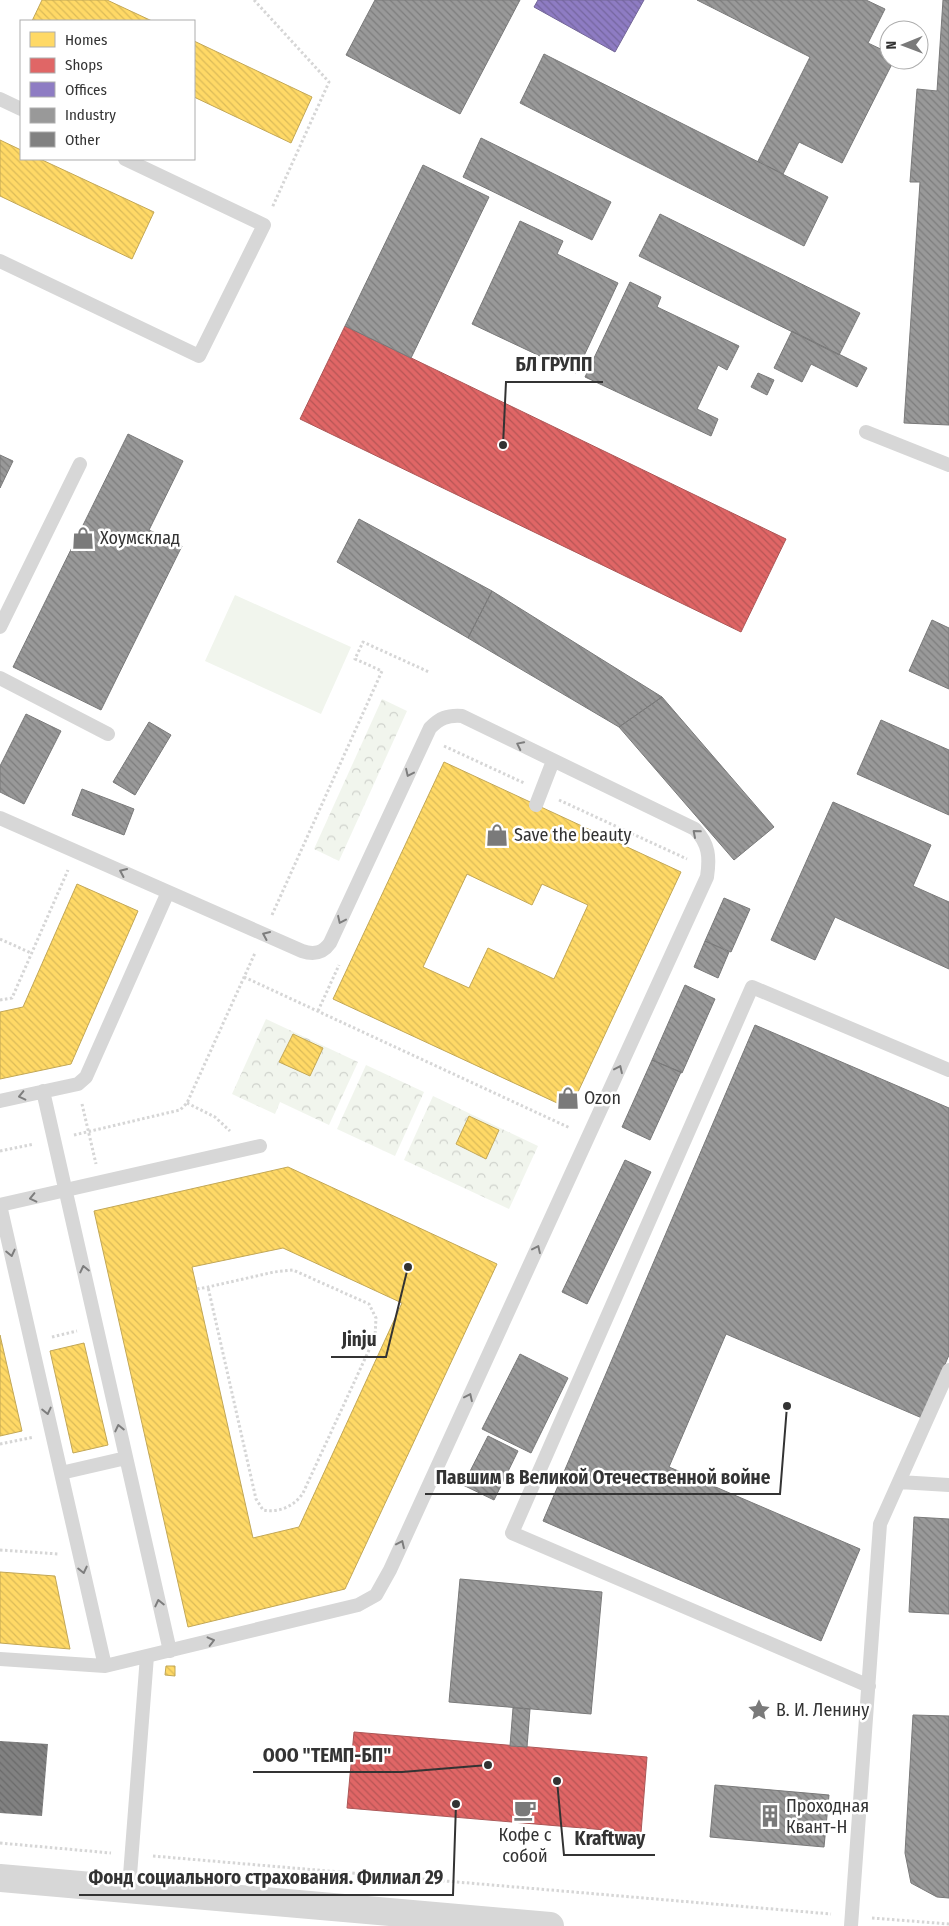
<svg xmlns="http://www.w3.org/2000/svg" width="949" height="1926" font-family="'Fira Sans Condensed',sans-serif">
  <defs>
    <pattern id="park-crowns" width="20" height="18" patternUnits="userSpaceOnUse" patternTransform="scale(1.25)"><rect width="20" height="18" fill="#f1f5ed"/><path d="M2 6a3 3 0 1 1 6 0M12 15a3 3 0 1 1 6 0" fill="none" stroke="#cfd2cc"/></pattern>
    <pattern id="homes-back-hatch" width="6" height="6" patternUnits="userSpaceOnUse" patternTransform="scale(1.25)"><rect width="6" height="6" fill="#ffd966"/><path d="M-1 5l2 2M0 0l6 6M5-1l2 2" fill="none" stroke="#dbbb59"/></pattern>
    <pattern id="shops-back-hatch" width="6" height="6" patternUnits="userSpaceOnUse" patternTransform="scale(1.25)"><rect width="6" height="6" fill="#e06666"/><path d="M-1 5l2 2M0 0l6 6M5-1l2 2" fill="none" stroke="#b65555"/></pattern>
    <pattern id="offices-back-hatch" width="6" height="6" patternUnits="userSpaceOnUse" patternTransform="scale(1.25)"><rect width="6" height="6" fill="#8e7cc3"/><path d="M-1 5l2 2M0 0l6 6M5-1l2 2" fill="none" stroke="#75669f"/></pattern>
    <pattern id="industry-back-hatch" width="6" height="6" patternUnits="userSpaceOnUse" patternTransform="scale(1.25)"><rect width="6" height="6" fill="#999"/><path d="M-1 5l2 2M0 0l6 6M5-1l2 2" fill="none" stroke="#7d7d7d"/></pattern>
    <pattern id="building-back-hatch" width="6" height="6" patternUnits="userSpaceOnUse" patternTransform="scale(1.25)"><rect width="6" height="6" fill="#818181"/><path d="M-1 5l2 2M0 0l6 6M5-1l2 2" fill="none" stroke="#6a6a6a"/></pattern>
  </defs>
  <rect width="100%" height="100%" fill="#fff"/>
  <path fill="url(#park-crowns)" d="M382,699L407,711L339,861L314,849Z
    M266,1019L358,1062L329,1125L280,1102L275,1114L232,1094Z
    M366,1065L424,1092L395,1156L337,1129Z
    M433,1096L538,1146L509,1209L404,1160Z"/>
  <path fill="#f1f5ed" d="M235,595L351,647L321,714L205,661Z"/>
  <path fill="url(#homes-back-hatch)" stroke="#c2a757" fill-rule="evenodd" d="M42,0H107L152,21H32Z
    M194,41L312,97L291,143L194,97Z
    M0,140L21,150V159H40L154,212L132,259L0,196Z
    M444,762L681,872L570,1109L333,999ZM467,874L532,905L542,884L588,905L554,979L488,948L469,988L423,967Z
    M77,884L138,911L71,1064L0,1079V1012L23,1007Z
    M293,1034L323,1048L310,1076L279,1062Z
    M469,1116L499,1130L486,1159L456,1144Z
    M288,1167L497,1264L345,1589L188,1627L94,1211ZM283,1248L402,1303L299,1527L253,1538L192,1267Z
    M0,1335L22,1431L0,1436Z
    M84,1343L108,1445L73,1453L50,1351Z
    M0,1572L55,1576L70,1649L0,1643Z
    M166,1666H175V1676L165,1675Z"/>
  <path fill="url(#shops-back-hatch)" stroke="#ac5757" d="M345,326L786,539L741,632L300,419Z
    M354,1732L647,1757L641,1833L347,1808Z"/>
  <path fill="url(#offices-back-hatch)" stroke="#736698" d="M538,0H644L615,52L534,7Z"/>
  <path fill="url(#industry-back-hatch)" stroke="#7a7a7a" d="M375,0H520L460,114L346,55Z
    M697,0H866L885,9L868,43L889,53V60H894L842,163L799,142L783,174L758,161L810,57Z
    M943,0H949V425L904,423L920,182H910L917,89L937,91Z
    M544,54L828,197L804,246L520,103Z
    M481,138L611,202L592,240L463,177Z
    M423,165L489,197L411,358L345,326Z
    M660,214L860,313L839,355L639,256Z
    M520,221L563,241L557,254L618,283L576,373L472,324Z
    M630,282L661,297L657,307L739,346L727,370L718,365L697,409L718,419L711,436L585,377Z
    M792,331L867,368L857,387L811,364L802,382L774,368Z
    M758,373L774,380L767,395L751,387Z
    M128,434L183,461L149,530L182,546L101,710L13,667Z
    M0,455L13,461L0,488Z
    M359,519L492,591L468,638L337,562Z
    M492,591L662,697L619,727L468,638Z
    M932,620L949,628V689L909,671Z
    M662,697L774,827L734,860L619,727Z
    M26,714L61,731L24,804L0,792V766Z
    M881,720L949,750V815L857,774Z
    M149,722L171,735L135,795L113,782Z
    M82,789L134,809L124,835L72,815Z
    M833,802L931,845L913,886L949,902V969L835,917L815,960L771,940Z
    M724,898L750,909L731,952L705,941Z
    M705,941L729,952L718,978L694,967Z
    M685,985L715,999L682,1073L652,1060Z
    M755,1025L949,1108V1355L922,1418L726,1334L669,1467L860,1549L821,1641L543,1521Z
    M652,1060L681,1072L650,1140L622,1127Z
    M625,1160L651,1172L587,1304L562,1292Z
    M520,1354L568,1378L531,1453L482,1429Z
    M488,1436L518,1451L494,1500L463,1485Z
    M914,1517L949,1519V1614L909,1612Z
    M460,1579L602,1592L591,1714L449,1702Z
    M513,1708L530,1709L527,1747L510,1746Z
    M913,1715L949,1716V1898L937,1897L911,1883L905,1853Z
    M715,1785L829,1795L824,1847L710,1837Z"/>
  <path fill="url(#building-back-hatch)" d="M0,1741L48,1744L42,1816L0,1813Z"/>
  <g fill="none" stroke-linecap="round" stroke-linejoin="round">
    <path stroke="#d6d6d6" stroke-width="3" stroke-dasharray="2.5 2.5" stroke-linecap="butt" d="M254,0L329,82L272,208
      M444,746L524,783
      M559,800L687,859
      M272,915L382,671L355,659L363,642L429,672
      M0,939L31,953
      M244,977L570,1128
      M0,1000L12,998L68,870
      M318,1011L339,965
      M187,1103L215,1117L230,1131
      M82,1104L96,1164
      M74,1135L167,1113L180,1110L187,1103L255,953
      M0,1151L34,1144
      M197,1289L208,1287L274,1272L293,1270L369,1304L376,1318L375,1337L303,1493C295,1506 279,1513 263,1510L256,1499L208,1287
      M52,1337L77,1331
      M0,1444L34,1437
      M0,1550L59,1554
      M0,1843L111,1853
      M153,1856L831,1914
      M872,1918L949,1924"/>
    <path stroke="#d7d7d7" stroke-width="14" d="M0,99L21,109
      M0,261L199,356L264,225L125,159
      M866,432L949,465
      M0,627L80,464
      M0,678L108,734
      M536,805L553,761
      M0,818L302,951C314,955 323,953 330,943L430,728C440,718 447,715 462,716L695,829C709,844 710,857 707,877L390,1570L376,1595L358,1605L105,1666L0,1659
      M43,1091L170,1651
      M0,1101L78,1084L86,1077L168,892
      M0,1205L105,1666
      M0,1205L260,1146
      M61,1473L126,1458
      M899,1482L949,1485
      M869,1686L512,1533L752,987L949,1070
      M129,1888L147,1656
      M851,1926L880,1524L949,1370"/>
    <path stroke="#d7d7d7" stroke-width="28" d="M0,1878L550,1926"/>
  </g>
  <defs><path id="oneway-chevron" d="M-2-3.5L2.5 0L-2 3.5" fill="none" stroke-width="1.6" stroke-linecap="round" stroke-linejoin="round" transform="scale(1.25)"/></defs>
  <g stroke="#7d7d7d">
    <use href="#oneway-chevron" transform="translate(520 745) rotate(-154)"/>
    <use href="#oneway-chevron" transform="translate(409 773) rotate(115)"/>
    <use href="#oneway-chevron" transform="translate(696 833) rotate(-139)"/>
    <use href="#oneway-chevron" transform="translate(123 872) rotate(-156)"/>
    <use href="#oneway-chevron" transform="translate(341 920) rotate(115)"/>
    <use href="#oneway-chevron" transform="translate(266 935) rotate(-156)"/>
    <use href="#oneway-chevron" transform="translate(619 1069) rotate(-65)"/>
    <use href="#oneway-chevron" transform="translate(22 1096) rotate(167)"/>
    <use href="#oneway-chevron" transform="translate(33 1198) rotate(167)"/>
    <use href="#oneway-chevron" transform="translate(537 1249) rotate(-65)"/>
    <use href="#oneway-chevron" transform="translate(11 1253) rotate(77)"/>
    <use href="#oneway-chevron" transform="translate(84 1269) rotate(-103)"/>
    <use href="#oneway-chevron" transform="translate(469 1397) rotate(-65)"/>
    <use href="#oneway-chevron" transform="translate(47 1411) rotate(77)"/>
    <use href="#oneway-chevron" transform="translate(119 1428) rotate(-103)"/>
    <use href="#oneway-chevron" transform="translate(401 1544) rotate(-65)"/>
    <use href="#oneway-chevron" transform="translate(83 1570) rotate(77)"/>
    <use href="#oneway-chevron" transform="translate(159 1603) rotate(-103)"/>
    <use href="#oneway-chevron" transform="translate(211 1641) rotate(-14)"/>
  </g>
  <defs>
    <symbol id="shop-bare" viewBox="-9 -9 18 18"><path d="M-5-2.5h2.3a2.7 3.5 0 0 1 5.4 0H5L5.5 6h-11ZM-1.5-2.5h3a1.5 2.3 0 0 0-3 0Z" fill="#7a7a7a" stroke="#fff" stroke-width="2.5" paint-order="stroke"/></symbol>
    <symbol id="sight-bare" viewBox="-9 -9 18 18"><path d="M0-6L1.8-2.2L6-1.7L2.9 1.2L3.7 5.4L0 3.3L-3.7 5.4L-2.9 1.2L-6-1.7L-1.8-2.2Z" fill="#7a7a7a" stroke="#fff" stroke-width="2.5" paint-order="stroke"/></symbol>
    <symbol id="cafe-bare" viewBox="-9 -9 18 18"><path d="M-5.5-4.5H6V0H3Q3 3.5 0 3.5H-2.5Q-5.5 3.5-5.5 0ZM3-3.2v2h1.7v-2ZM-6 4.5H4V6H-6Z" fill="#7a7a7a" stroke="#fff" stroke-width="2.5" paint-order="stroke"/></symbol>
    <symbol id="building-bare" viewBox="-9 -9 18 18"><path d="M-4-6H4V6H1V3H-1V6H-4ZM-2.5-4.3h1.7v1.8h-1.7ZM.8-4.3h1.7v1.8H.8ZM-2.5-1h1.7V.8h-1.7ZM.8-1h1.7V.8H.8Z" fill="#7a7a7a" stroke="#fff" stroke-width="2.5" paint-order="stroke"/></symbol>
  </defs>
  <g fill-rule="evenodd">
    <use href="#shop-bare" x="67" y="522" width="32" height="32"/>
    <use href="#shop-bare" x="481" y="819" width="32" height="32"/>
    <use href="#shop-bare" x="552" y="1082" width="32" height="32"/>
    <use href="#sight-bare" x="743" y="1694" width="32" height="32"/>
    <use href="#cafe-bare" x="509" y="1794" width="32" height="32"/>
    <use href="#building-bare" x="754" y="1800" width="32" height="32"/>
  </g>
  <g text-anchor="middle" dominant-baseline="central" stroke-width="5" stroke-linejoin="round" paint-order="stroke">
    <g font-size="18" fill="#333" stroke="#fff" text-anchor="start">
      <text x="100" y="538">Хоумсклад</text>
      <text x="514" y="835">Save the beauty</text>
      <text x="584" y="1098">Ozon</text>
      <text x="776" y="1710">В. И. Ленину</text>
      <text x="786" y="1806">Проходная<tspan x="786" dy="21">Квант-Н</tspan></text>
      <text x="525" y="1835" text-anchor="middle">Кофе с<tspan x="525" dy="21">собой</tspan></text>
    </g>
  </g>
  <path fill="none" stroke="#333" stroke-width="2" d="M503 445L506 382H603M408 1267L386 1357H331M787 1406L780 1494H425M488 1765L402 1772H253M557 1781L564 1855H655M456 1804L453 1895H79"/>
  <g fill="#333" stroke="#fff" stroke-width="2">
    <circle cx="503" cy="445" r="5"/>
    <circle cx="408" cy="1267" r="5"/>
    <circle cx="787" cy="1406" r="5"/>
    <circle cx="488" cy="1765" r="5"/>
    <circle cx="557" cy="1781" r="5"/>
    <circle cx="456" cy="1804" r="5"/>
  </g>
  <g font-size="19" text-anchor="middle" font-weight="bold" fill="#333" stroke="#fff" stroke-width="5" stroke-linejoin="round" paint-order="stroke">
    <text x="554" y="371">БЛ ГРУПП</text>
    <text x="359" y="1346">Jinju</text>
    <text x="603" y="1484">Павшим в Великой Отечественной войне</text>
    <text x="327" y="1762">ООО "ТЕМП-БП"</text>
    <text x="610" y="1845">Kraftway</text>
    <text x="266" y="1884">Фонд социального страхования. Филиал 29</text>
  </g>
  <rect x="20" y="20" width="175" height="140" fill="#ffffff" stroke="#adadad"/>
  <rect x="30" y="32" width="25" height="15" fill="#ffd966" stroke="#adadad"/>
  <text x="65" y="45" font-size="15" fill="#333333">Homes</text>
  <rect x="30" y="58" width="25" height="15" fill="#e06666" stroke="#adadad"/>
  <text x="65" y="70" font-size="15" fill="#333333">Shops</text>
  <rect x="30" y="82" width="25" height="15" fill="#8e7cc3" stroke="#adadad"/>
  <text x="65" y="95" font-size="15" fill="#333333">Offices</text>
  <rect x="30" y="108" width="25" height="15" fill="#999999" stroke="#adadad"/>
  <text x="65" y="120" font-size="15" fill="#333333">Industry</text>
  <rect x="30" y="132" width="25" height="15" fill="#818181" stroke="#adadad"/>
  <text x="65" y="145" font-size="15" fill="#333333">Other</text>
  <g transform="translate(904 45) rotate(269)"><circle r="24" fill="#ffffff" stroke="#adadad"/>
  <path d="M0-4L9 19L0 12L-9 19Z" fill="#7a7a7a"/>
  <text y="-8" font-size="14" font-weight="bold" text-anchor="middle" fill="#333333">N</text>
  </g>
</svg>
